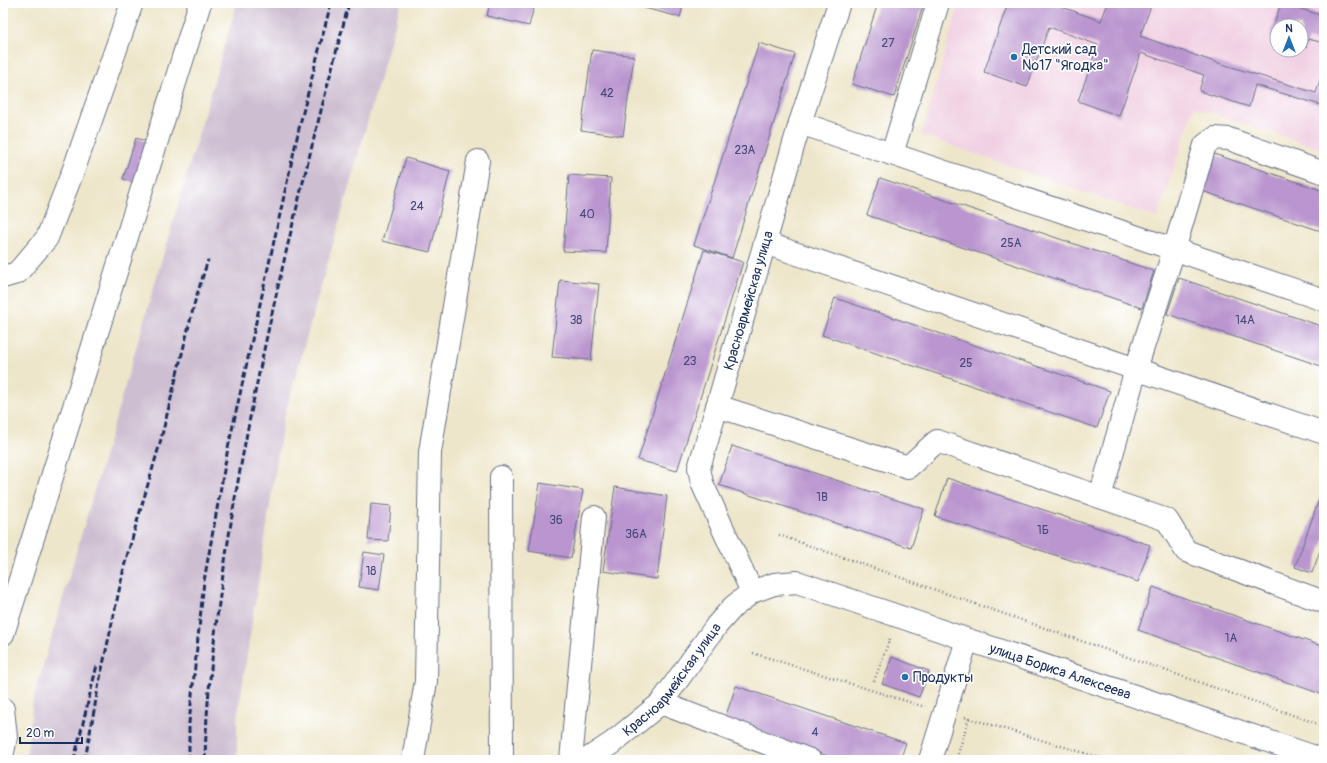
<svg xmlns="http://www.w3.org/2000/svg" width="1327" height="763" font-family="Pangolin,sans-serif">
  <rect width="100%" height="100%" fill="#fff"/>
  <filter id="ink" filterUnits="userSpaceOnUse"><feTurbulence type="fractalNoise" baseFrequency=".025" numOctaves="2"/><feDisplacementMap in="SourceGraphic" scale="8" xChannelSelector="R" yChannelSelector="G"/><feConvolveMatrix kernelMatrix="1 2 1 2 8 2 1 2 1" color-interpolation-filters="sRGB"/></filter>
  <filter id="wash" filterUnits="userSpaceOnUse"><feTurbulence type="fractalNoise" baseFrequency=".012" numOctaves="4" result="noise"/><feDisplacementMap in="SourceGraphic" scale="16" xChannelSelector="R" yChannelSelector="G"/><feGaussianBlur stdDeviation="0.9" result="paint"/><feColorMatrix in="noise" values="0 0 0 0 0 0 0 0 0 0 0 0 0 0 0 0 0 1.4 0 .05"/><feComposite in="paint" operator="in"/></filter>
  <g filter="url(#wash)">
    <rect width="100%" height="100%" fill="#eee6ca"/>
    <path fill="#f1d0e3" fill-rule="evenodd" d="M959,3H1324V150L1194,107L1157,218L922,135ZM1277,26H1301V50H1277Z"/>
    <path fill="#cebed1" d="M237,3H401L283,421L237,720V760H26L33,700Z"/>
    <g id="blocks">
      <path fill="#ba95cf" d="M490,3H535L529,26L487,16Z
        M637,3H684L680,17L636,6Z
        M878,3H924L894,97L852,84Z
        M1008,3H1051L1101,21L1108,3H1152L1140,36L1209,60L1316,93L1324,67V106L1255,85L1249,107L1199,91L1204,75L1141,53L1119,116L1078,101L1098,45L1049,27L1027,87L984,72Z
        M1281,3L1324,16V43L1308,39L1306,48L1301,46V26H1277V39L1270,37Z
        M759,43L795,54L732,258L694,245Z
        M592,50L634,56L623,136L581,130Z
        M136,138L149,142L136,183L123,179Z
        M1214,154L1324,191V232L1202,191Z
        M406,158L450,171L430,252L382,241Z
        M569,175L611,178L606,253L563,251Z
        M880,178L1154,271L1142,308L867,215Z
        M704,250L743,262L677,471L638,460Z
        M1179,278L1324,327V367L1167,314Z
        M560,280L599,284L591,360L552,357Z
        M835,298L1110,391L1097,428L822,335Z
        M732,446L924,509L911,548L719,485Z
        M947,478L1150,545L1138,582L935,516Z
        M540,483L583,490L571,558L529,551Z
        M1324,485V540L1312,573L1295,567Z
        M615,487L667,496L657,579L603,571Z
        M371,504L391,506L388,541L368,540Z
        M364,552L384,555L379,590L359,587Z
        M1153,587L1324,647V695L1138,630Z
        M892,657L929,671L919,697L882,684Z
        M736,686L906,743L900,760H840L724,721Z"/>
    </g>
  </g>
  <g filter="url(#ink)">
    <use href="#blocks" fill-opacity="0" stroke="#656f84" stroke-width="1"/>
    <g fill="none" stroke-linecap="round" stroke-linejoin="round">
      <defs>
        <g id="minor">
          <path d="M800,123L1324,300"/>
          <path d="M892,154L938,3"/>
          <path d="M765,243L1324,433"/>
          <path d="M3,277L17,273L47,238L75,166L132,3"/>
          <path d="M717,406L908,467L937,441L1167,520L1186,551L1324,602"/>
          <path d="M501,477L502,760"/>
          <path d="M1100,497L1136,369L1174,250L1205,145L1215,138L1229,139L1324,173"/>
          <path id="s1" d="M752,592L702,483L699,468L800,123L839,3"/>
          <path d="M3,634L200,3"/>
          <path d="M661,703L810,760"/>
          <path d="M3,709L6,737L3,752"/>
          <path d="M413,760L426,681L430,452L478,161"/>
          <path d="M571,760L594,517"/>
          <path id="s2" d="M586,760L612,743L661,703L717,625L733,607L752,592L774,584L797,582L1324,760"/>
          <path d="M930,760L967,640"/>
        </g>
      </defs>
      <use href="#minor" stroke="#656f84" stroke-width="24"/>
      <path stroke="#656f84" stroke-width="2.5" stroke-dasharray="1 3" stroke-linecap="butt" d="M779,535L1324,726
        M753,653L925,707
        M874,681L891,636
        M965,717L1108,760
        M958,754L969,718"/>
      <use href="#minor" stroke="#fff" stroke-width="22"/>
      <path stroke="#1b2f5e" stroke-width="3" stroke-dasharray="6 3" stroke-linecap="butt" d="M74,760L97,665
        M85,760L99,683L125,563L160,443L195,301L208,260
        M189,760V723L204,581L228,448L300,124L331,3
        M205,760C207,677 220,592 233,510C262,339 305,170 349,3"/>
    </g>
  </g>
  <g fill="#1f6fb2" stroke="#fff" stroke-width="1.5">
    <circle cx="1014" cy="57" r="4"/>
    <circle cx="905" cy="677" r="4"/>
  </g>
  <g text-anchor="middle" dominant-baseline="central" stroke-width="3.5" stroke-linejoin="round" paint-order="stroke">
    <g font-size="12" fill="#43487a">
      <text x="888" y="43">27</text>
      <text x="607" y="93">42</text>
      <text x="745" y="150">23А</text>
      <text x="417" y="206">24</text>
      <text x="587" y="214">40</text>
      <text x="1011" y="243">25А</text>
      <text x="576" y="320">38</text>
      <text x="1245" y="320">14А</text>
      <text x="690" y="361">23</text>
      <text x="966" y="363">25</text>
      <text x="822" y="497">1В</text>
      <text x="556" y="520">36</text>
      <text x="1043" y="530">1Б</text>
      <text x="636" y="534">36А</text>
      <text x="371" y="571">18</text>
      <text x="1231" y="638">1А</text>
      <text x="815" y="732">4</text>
    </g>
    <g font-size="14" fill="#1b2f5e" stroke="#fff" text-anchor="start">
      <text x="1022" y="49">Детский сад<tspan x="1022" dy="16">№17 "Ягодка"</tspan></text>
      <text x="913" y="677">Продукты</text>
    </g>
    <g font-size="14" fill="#1b2f5e" stroke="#fff">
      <text stroke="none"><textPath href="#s1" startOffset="310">Красноармейская улица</textPath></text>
      <text stroke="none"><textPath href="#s2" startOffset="563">улица Бориса Алексеева</textPath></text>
      <text stroke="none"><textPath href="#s2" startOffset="119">Красноармейская улица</textPath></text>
    </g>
  </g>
  <rect width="1327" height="763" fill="none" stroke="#fff" stroke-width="16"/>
  <g transform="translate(1289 38)"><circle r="19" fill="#ffffff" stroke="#a4acbf"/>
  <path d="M0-3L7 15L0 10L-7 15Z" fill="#1f6fb2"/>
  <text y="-6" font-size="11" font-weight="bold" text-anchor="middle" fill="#1b2f5e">N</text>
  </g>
  <path d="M20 737v6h62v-6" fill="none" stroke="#1b2f5e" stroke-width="2"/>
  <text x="26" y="737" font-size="12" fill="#1b2f5e" stroke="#ffffff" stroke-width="3" paint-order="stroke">20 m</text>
</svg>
